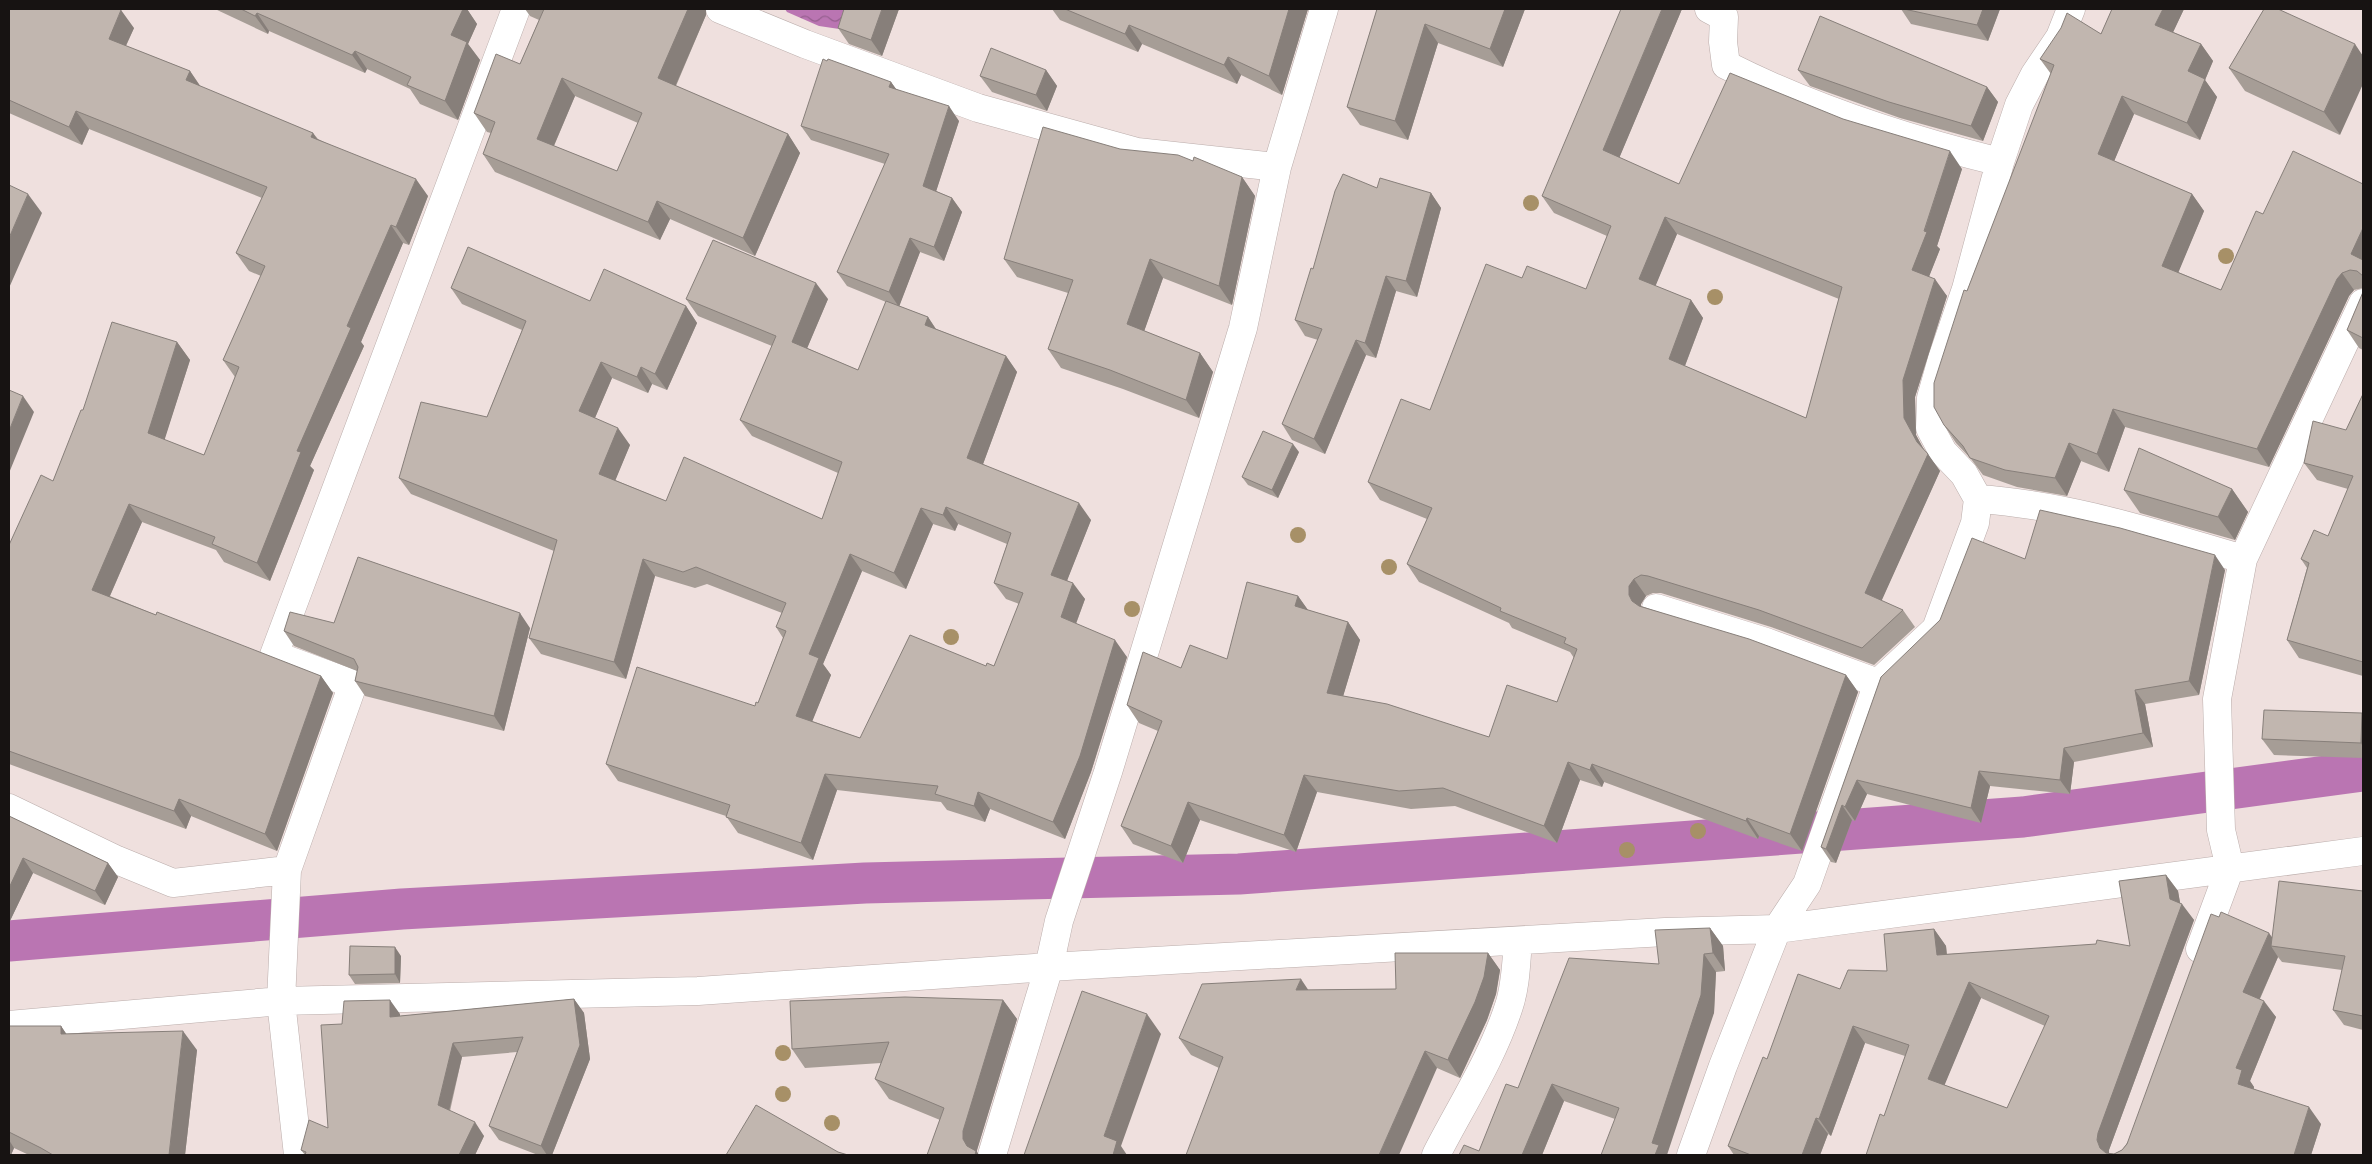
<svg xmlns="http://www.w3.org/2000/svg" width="2372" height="1164" font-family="'Noto Sans',sans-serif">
  <defs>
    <pattern id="water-waves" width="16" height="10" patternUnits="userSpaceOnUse" patternTransform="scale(1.25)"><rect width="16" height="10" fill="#ba75b2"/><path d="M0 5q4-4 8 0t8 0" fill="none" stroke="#965f8f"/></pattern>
  </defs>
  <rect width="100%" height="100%" fill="#efe0de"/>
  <path fill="url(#water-waves)" d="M785,9H866L846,30L819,26L787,12Z"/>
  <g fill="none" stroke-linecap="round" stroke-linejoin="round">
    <path stroke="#ba75b2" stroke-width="41" d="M9,941L402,909L865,883L1239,874L2023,817L2363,771"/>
    <defs>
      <path id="minor" d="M720,9L805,44L978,108L1137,152L1277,167
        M1709,9L1724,17L1723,42L1726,65C1813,109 1906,139 2000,162
        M1978,499C2070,505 2156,534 2243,559
        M1656,608L1766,642L1878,683
        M9,808L117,860L173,883L287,870
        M2200,949L2230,868L2221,830L2217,699L2243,559L2363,303
        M9,1025L281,1001L287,870L353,684L274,655L516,9
        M298,1155L281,1001L698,991L1049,967L1665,932L1777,929L2363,851
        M992,1155L1049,967L1059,921L1108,772L1243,328L1277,167L1324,9
        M1436,1155C1461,1106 1492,1059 1509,1006C1516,985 1516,963 1518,941
        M1691,1155L1723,1066L1777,929L1807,884L1878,683L1936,629L1975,523L1978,499L1964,474L1943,452L1930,428L1931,398L1942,359L1966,289L2000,162L2019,105L2035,74L2060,37L2071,9"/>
    </defs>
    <use href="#minor" stroke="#bbadab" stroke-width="29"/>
    <use href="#minor" stroke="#fff" stroke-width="28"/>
  </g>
  <g fill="#a79067">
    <circle cx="1531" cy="203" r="8"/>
    <circle cx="2226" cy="256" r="8"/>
    <circle cx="1715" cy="297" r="8"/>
    <circle cx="1298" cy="535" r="8"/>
    <circle cx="1389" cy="567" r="8"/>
    <circle cx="1132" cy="609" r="8"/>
    <circle cx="951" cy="637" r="8"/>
    <circle cx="1698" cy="831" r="8"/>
    <circle cx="1627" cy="850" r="8"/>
    <circle cx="783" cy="1053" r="8"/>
    <circle cx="783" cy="1094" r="8"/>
    <circle cx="832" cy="1123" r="8"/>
  </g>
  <path fill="#a69d96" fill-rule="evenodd" d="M9,9L134,28L126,46L190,71L201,87L313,133L318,139L428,196L409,245L403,243L361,342L364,346L310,466L314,470L270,581L224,562L216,550L142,522L110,596L156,615L321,676L333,693L277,851L191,816L186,829L9,764V545L53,481L83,410L177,342L190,360L164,440L204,455L235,377L223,360L261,276L249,271L236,253L262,198L89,129L82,145L9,113Z
    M215,9H467L477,24L468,44L480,60L458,120L420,104L410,89L367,69L365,73L269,31L268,34Z
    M525,9H706V15L676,86L788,134L800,153L755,256L670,219L660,240L495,172L483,154L491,133L487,132L474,113L520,64L539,20L530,16ZM575,96L638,123L617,171L554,146Z
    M899,9L882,56L849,44L838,28Z
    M1052,9H1308L1282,95L1241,75L1237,84L1142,44L1138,52L1060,20Z
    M1376,9H1525L1503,67L1438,43L1408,140L1360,125L1347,107L1377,9Z
    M1682,9L1619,158L1679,184L1962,169L1937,246L1940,249L1929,276L1947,296L1915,397L1916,435L1924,450L1940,471L1881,601L1903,610L1915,627L1874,665L1771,627L1661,593H1653L1646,596L1641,604V606L1846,675L1858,692L1802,851L1759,836L1758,839L1604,782L1602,787L1580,780L1557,843L1455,806L1411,809L1317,792L1296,852L1200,820L1183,863L1133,844L1121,826L1158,731L1139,723L1127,705L1181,668L1227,659L1298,596L1308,610L1348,622L1360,640L1343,696L1489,737L1557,702L1574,658L1570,652L1512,628L1509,623L1419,582L1407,564L1427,519L1380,500L1368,482L1430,410L1522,278L1586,289L1607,236L1554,213L1542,196ZM1677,234L1839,299L1806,418L1685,366L1703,318L1691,300L1655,286Z
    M1901,9H2000L1988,41L1911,24Z
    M2112,9H2184L2173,32L2201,44L2213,61L2205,80L2217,97L2200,140L2134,114L2114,161L2192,194L2204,211L2178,272L2221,290L2263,214L2363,184V288L2354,290L2349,296L2269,467L2125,427L2109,472L2081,461L2067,496L2017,487L1983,475L1971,459L1956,443L1944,425L1967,291L2051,74L2040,59L2101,34Z
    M2264,9L2340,135L2245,91L2229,68Z
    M1046,70L1057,86L1047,111L992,92L980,76Z
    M1798,70L1987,87L1998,102L1983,141L1900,118L1810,86Z
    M891,82L896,89L959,121L936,191L952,198L962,212L944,261L920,252L899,306L928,317L936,329L1006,356L1017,372L983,464L1091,520L1067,580L1085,599L1076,624L1127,657L1091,772L1065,839L990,809L985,822L947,810L941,802L837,790L813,860L738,833L726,816L618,781L606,764L755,706L758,703L783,638L776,627L782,613L707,584L695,588L655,576L626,679L541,654L529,638L554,551L411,494L399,478L487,417L522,330L462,304L451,288L590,301L686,306L697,323L667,390L652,384L648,393L612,378L595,418L630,445L615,480L666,501L822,519L838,473L752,436L740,420L772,346L698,316L686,299H828L807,348L858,370L886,302L847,286L837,272L885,164L811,140L801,126ZM933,524L955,531L958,524L1007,544L994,583L1006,599L1019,604L994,666H986L860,738L812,721L831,675L823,664L862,571L906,589Z
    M1120,149L1242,177L1255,196L1232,305L1163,278L1144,331L1200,353L1213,372L1199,418L1123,389L1061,368L1048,349L1068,293L1017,277L1004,259Z
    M1431,193L1441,208L1417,297L1396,291L1376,358L1366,355L1325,454L1292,440L1282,424L1318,340L1305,336L1295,320L1313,269Z
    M2363,292V350L2359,348L2347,330Z
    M2363,394V676L2299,658L2287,640L2307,568L2301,559L2328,536L2348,489L2317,480L2304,463L2346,430Z
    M1299,452L1278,498L1248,485L1242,477Z
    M2232,489L2248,512L2235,540L2140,513L2124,490Z
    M2025,559L2225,570L2199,695L2145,704L2153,747L2074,762L2070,794L1990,786L1981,823L1867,794L1855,821L1852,820L1836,863L1831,862L1821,847L1881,677Z
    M334,623L530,628L504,731L365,696L355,681L357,671L294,646L284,631Z
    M2362,713L2363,715V758L2274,755L2262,739Z
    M9,816L108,863L118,877L105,905L33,873L9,923Z
    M2166,875L2178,891L2180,903L2194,920L2109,1150V1153L2114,1154L2122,1150L2272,937L2363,891V1030L2344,1025L2333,1010L2342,970L2282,962L2278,957L2260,999L2276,1017L2250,1081L2254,1087V1089L2321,1124L2311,1155H1866L1884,1116L1905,1056L1865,1043L1831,1136L1828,1134L1820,1155H1734L1728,1146L1767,1059L1840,989L1887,971L1934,929L1946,946L1947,954L2130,946ZM1981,998L2045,1026L2007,1108L1944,1085Z
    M1710,928L1723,946L1725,971L1716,972L1714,1013L1615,1119L1564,1101L1542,1155H1459L1479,1151L1518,1088L1659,964Z
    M1488,953L1500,970L1496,994L1487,1020L1460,1078L1437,1068H1219L1191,1055L1179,1038L1308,990L1396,989Z
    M401,956L400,983L355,984L349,975Z
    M574,999L584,1013L590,1059L552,1155H538L499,1140L489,1126L517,1052L462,1057L450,1111L484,1136L475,1155H305L301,1150L328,1128L342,1024L400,1014V1016Z
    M1003,1000L1017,1019L977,1150V1152L979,1155H927L940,1120L889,1099L875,1079L881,1063L805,1068L792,1049Z
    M9,1026H61L66,1034L197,1050L185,1155H29L14,1148L11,1155H9Z"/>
  <path fill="#877f7a" d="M463,9H467L477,24L468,44L480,60L458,120L445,101L451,35Z
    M688,9H706V15L671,96L658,78Z
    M882,9H899L882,56L871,40Z
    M1289,9H1308L1282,95L1269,76Z
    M1505,9H1525L1503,67L1490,49Z
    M1662,9H1682L1615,168L1603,150Z
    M1983,9H2000L1988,41L1977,25Z
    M2163,9H2184L2168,43L2155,25Z
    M121,10L134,28L121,56L109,39Z
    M257,13L269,31L268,34L255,16Z
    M1425,24L1438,43L1408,140L1395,121Z
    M1129,25L1142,44L1138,52L1125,34Z
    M2201,44L2213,61L2205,80L2217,97L2200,140L2187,123L2188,71Z
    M2355,44L2363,56V84L2340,135L2324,112Z
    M355,51L367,69L365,73L352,55Z
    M1228,57L1241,75L1237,84L1224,65Z
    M1046,70L1057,86L1047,111L1036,95Z
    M190,71L202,89L186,80Z
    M562,78L575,96L549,157L537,139Z
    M891,82L901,96L889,87Z
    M1987,87L1998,102L1983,141L1971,126Z
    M2122,96L2134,114L2110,171L2098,154Z
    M949,106L959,121L933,201L923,186Z
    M76,111L89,129L82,145L69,127Z
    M313,133L325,151L311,137Z
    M788,134L800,153L755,256L743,238Z
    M1950,151L1962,169L1937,246L1940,249L1925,287L1912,270Z
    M1242,177L1255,196L1232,305L1219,286Z
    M416,179L428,196L409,245L396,227Z
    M1431,193L1441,208L1417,297L1406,281Z
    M28,194L42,213L9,288V238Z
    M2192,194L2204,211L2174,283L2162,266Z
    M952,198L962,212L944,261L934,247Z
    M657,201L670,219L660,240L648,222Z
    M1665,217L1677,234L1651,297L1639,279Z
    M391,225L403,243L361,342L364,346L310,466L314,470L270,581L257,563L297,451L347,326Z
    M2363,228V271L2351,254Z
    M910,238L920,252L899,307L889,292Z
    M1150,259L1163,278L1140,343L1127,324Z
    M2342,273L2354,290L2349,296L2269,467L2257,449L2337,279Z
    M1386,276L1396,291L1376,358L1365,343Z
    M1935,279L1947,296L1915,397L1916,435L1927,455L1928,454L1940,471L1877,611L1865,593L1917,442L1904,418L1903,380Z
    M816,283L828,299L803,358L792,342Z
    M1691,300L1703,318L1681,376L1669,359Z
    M686,306L697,323L667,390L655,374Z
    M928,317L939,334L925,325Z
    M1356,340L1366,355L1325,454L1314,439Z
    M177,342L190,360L161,451L148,433Z
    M1200,353L1213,372L1199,418L1186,400Z
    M1006,356L1017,372L979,475L967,458Z
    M601,362L612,378L591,427L579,411Z
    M641,367L652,384L648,393L637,377Z
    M23,396L34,412L9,473V431Z
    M2113,409L2125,427L2109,472L2097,454Z
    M618,428L630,445L611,491L599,474Z
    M2069,443L2081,461L2067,496L2055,478Z
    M1293,444L1299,452L1278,498L1272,490Z
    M2232,489L2248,512L2235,540L2218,517Z
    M1079,503L1091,520L1063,591L1051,575Z
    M129,504L142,522L105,607L92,590Z
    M946,507L958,524L955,531L943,515Z
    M921,508L933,524L906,589L894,573Z
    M850,554L862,571L823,664L831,675L808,732L796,716L809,654Z
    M2215,555L2225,570L2199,695L2189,681Z
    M643,559L655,576L626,679L614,662Z
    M1634,579L1646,596L1641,604V612L1632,601L1629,595V586Z
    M1073,583L1085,599L1072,634L1061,617Z
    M1298,596L1310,613L1295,606Z
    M520,613L530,628L504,731L494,716Z
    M1348,622L1360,640L1339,710L1327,693Z
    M1115,640L1127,657L1091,772L1065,839L1053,822Z
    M1846,675L1858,692L1802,851L1790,834Z
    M321,676L333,693L277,851L265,834Z
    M2135,690L2145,704L2153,747L2143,733Z
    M2362,713L2363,715V747L2361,743Z
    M2064,748L2074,762L2070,794L2060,780Z
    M1568,762L1580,780L1557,843L1544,826Z
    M1592,764L1604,782L1602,787L1590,770Z
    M1979,771L1990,786L1981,823L1971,808Z
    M825,774L837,790L813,860L801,843Z
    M1304,775L1317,792L1296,852L1284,835Z
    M1857,780L1867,794L1855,821L1845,807Z
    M978,792L990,809L985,822L974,806Z
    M179,799L191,816L186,829L174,811Z
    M1188,802L1200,820L1183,863L1171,846Z
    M1842,805L1852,820L1836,863L1826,849Z
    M1747,818L1759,836L1758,839L1746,821Z
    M23,858L33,873L9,923V888Z
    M108,863L118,877L105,905L95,891Z
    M2166,875L2178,891L2181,908L2182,904L2194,920L2109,1150V1155L2100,1148L2097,1140L2098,1133L2170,899Z
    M1710,928L1723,946L1725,971L1713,953Z
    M1934,929L1946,946L1948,972L1937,955Z
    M2269,933L2279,947L2271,946L2278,957L2255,1009L2243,992Z
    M395,947L401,956L400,983L395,974Z
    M1488,953L1500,970L1496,994L1487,1020L1460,1078L1448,1060Z
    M1704,954L1716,972L1714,1013L1667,1155H1655L1652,1143Z
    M1301,979L1313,997L1296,990Z
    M1969,982L1981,998L1940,1096L1928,1079Z
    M574,999L584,1013L590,1059L552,1155H547L541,1146Z
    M390,1000L400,1014V1031L390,1017Z
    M1003,1000L1017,1019L977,1150V1152L979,1155H973L967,1146L963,1139V1131Z
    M2264,1001L2276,1017L2250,1081L2254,1087L2250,1100L2238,1084L2236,1068Z
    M1147,1014L1161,1034L1121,1146L1127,1155H1113L1104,1136Z
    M61,1026L74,1045L61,1034Z
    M1853,1026L1865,1043L1831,1136L1819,1119Z
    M183,1031L197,1050L185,1155H169Z
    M453,1043L462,1057L447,1119L438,1105Z
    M1425,1051L1437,1068L1399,1155H1379Z
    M1552,1084L1564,1101L1542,1155H1522Z
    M2309,1107L2321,1124L2311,1155H2294Z
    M1816,1118L1828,1134L1820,1155H1802Z
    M475,1122L484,1136L475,1155H459Z
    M9,1140L14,1148L11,1155H9Z"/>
  <path fill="#c1b6af" stroke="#877f7a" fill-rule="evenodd" d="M9,9H119L121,10L109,39L190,71L186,80L313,133L311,137L416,179L396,227L391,225L347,326L351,328L297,451L301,452L257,563L212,544L215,537L129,504L92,590L156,615L157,612L321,676L265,834L179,799L174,811L9,751V545L41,475L53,481L81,410H83L112,322L177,342L148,433L204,455L239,367L223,360L265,266L236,253L267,187L76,111L69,127L9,100Z
    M241,9H463L451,35L467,42L445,101L407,85L411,77L355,51L352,55L257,13L255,16Z
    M544,9H688L658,78L788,134L743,238L657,201L648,222L483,154L495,122L474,113L496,54L520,64ZM562,78L642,113L617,171L537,139Z
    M844,9H882L871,40L838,28Z
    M1065,9H1289L1269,76L1228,57L1224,65L1129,25L1125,34Z
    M1377,9H1505L1490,49L1425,24L1395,121L1347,107Z
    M1621,9H1662L1603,150L1679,184L1730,73L1843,119L1950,151L1924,231L1927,232L1912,270L1935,279L1903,380L1904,418L1917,442L1928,454L1865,593L1903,610L1862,648L1759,610L1648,576L1641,575L1634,579L1629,586V595L1632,601L1639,606L1749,639L1846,675L1790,834L1747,818L1746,821L1592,764L1590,770L1568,762L1544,826L1443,788L1399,791L1304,775L1284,835L1188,802L1171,846L1121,826L1162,721L1127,705L1143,652L1181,668L1190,645L1227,659L1247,582L1298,596L1295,606L1348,622L1327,693L1387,704L1489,737L1507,685L1557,702L1577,649L1564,643L1566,638L1500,611L1501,608L1407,564L1432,508L1368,482L1401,399L1430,410L1486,264L1522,278L1527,266L1586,289L1611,226L1542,196ZM1665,217L1842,287L1806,418L1669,359L1691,300L1639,279Z
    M1904,9H1983L1977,25Z
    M2112,9H2163L2155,25L2201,44L2188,71L2205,79L2187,123L2122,96L2098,154L2192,194L2162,266L2221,290L2256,211L2263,214L2293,151L2363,184V228L2351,254L2363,260V276L2357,271L2350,270L2342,273L2337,279L2257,449L2113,409L2097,454L2069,443L2055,478L2005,470L1970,458L1963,446L1944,425L1934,407V383L1964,290L1967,291L2054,65L2040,59L2061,28L2067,13L2101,34Z
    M2264,9H2278L2355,44L2324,112L2229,68Z
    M1820,16L1987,87L1971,126L1889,102L1798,70Z
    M991,48L1046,70L1036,95L980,76Z
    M823,59L827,61L828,59L891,82L889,87L949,106L923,186L952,198L934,247L910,238L889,292L837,272L889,154L801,126Z
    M1043,127L1120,149L1178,155L1193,161L1194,157L1242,177L1219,286L1150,259L1127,324L1200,353L1186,400L1110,370L1048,349L1073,280L1004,259Z
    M1343,174L1377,188L1380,178L1431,193L1406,281L1386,276L1365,343L1356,340L1314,439L1282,424L1322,329L1295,320L1311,268L1313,269L1335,191Z
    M9,185L28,194L9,238Z
    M713,240L816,283L792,342L858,370L886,301L928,317L925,325L1006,356L967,458L1079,503L1051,575L1073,583L1061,617L1115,640L1080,756L1053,822L978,792L974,806L935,794L938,786L825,774L801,843L726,817L730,805L606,764L637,667L755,706L756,702L758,703L786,631L776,627L786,603L696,567L683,572L643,559L614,662L529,638L557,540L399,478L421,402L487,417L526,321L451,288L468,247L590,301L604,269L686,306L655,374L641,367L637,377L601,362L579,411L618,428L599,474L666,501L684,457L822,519L842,462L740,420L776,336L686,299ZM946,507L1011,533L994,583L1023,593L994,666L987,663L986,666L910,635L860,738L796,716L819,658L809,654L850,554L894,573L921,508L943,515Z
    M2363,292V338L2347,330Z
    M9,390L23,396L9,431Z
    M2363,394V662L2287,640L2309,563L2301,559L2314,530L2328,536L2353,476L2304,463L2313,421L2346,430Z
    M1263,431L1293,444L1272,490L1242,477Z
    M2139,448L2232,489L2218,517L2124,490Z
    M2040,510L2120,528L2215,555L2189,681L2135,690L2143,733L2064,748L2060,780L1979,771L1971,808L1857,780L1845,807L1842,805L1826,849L1821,847L1881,677L1940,620L1972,538L2025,559Z
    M358,557L520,613L494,716L355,681L358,667L354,659L284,631L290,612L334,623Z
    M2264,710L2362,713L2361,743L2262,739Z
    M9,816L108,863L95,891L23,858L9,888Z
    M2166,875L2170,899L2182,904L2098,1133L2097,1140L2100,1148L2106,1153L2114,1154L2122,1150L2127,1144L2211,914L2219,917L2221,912L2269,933L2243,992L2264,1001L2236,1068L2242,1070L2238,1084L2309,1107L2294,1155H1866L1880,1114L1884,1116L1909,1045L1853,1026L1819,1119L1816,1118L1802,1155H1751L1728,1146L1763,1057L1767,1059L1798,974L1840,989L1848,970L1887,971L1884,934L1934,929L1937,955L2096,944L2097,940L2130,946L2119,881ZM1969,982L2049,1016L2007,1108L1928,1079Z
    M2279,881L2363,891V1016L2333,1010L2345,956L2271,946Z
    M1710,928L1713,953L1704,954L1701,995L1652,1143L1659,1145L1655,1155H1601L1619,1108L1552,1084L1522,1155H1459L1464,1145L1479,1151L1506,1084L1518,1088L1569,958L1659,964L1655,930Z
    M350,946L395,947V974L349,975Z
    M1395,953H1488L1484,977L1475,1002L1449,1057L1448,1060L1425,1051L1379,1155H1186L1223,1057L1179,1038L1202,984L1301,979L1296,990L1396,989Z
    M1082,991L1147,1014L1104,1136L1117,1141L1113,1155H1024Z
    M905,997L1003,1000L963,1131V1139L967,1146L976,1151L975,1155H927L944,1108L875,1079L889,1042L792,1049L790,1001Z
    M574,999L580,1045L541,1146L489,1126L523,1037L453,1043L438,1105L475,1122L459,1155H305L306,1152L301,1150L309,1120L328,1128L321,1025L342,1024L344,1001L390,1000V1017Z
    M9,1026H61V1034L183,1031L169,1155H53L41,1148L9,1132Z
    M756,1105L838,1152L848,1155H726Z"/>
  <rect width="2372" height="1164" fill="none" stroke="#171312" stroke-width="20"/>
</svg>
